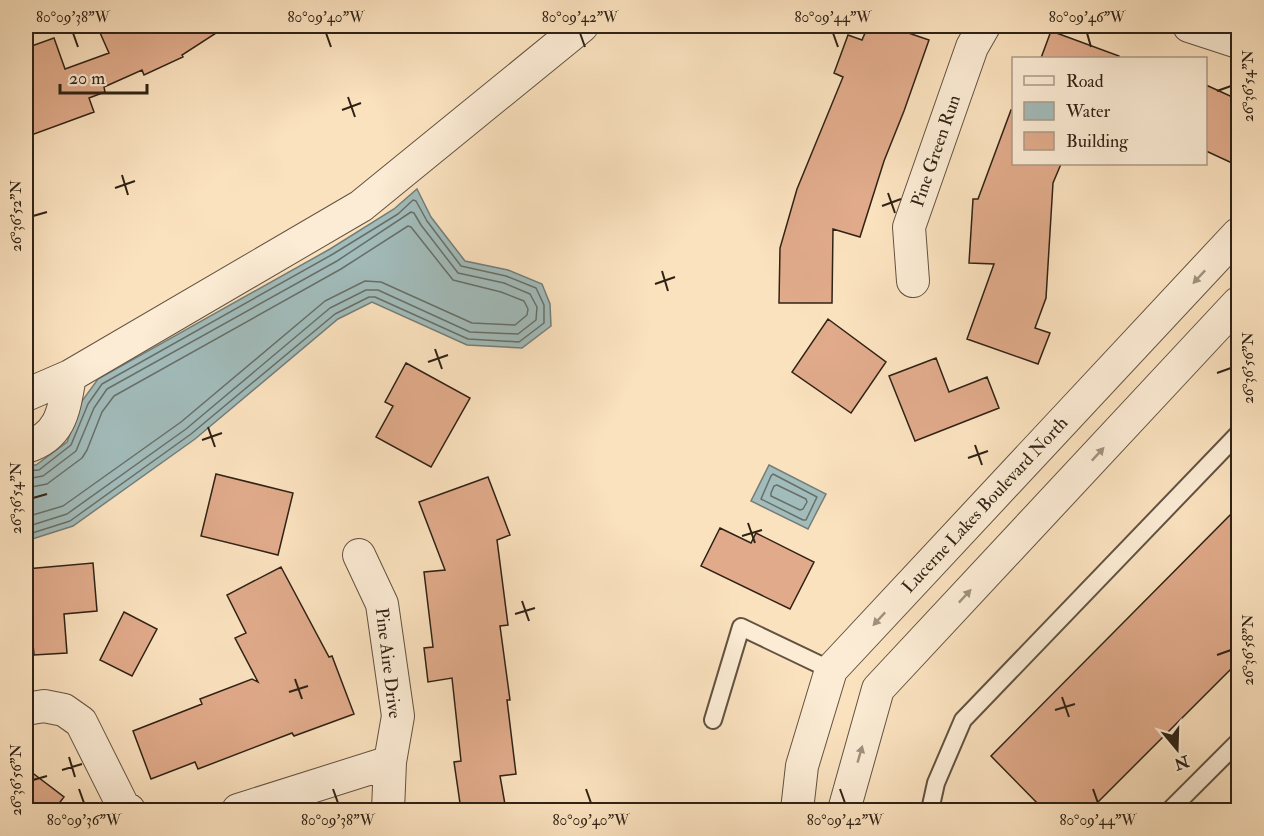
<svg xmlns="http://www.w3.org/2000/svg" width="1264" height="836" font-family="'IM FELL Double Pica',serif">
  <rect width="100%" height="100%" fill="#fbe2bf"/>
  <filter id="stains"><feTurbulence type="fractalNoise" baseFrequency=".00333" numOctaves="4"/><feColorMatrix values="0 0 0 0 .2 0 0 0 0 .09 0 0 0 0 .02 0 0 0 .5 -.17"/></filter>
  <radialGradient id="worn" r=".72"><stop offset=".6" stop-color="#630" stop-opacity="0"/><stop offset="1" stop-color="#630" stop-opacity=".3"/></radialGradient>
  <path fill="#a2bcbb" stroke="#747e79" stroke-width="1.5" d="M417,189L431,217L465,261L508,270L542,284L550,304L551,326L522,348L467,345L372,302L338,319L195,439L73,526L26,541V465H36L67,442L82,401L98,379L330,249L394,209Z
    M769,465L826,494L808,529L751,501Z"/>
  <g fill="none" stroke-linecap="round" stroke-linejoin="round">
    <path stroke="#686f68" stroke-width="1.5" d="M26,471L39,470L71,445L88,404L102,384L333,254L398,214L413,200L416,201L427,221L461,266L506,276L536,288L544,305V323L519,342L468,339L375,297H369L335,314L191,434L70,521L26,535
      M773,474L817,497L806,520H803L761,499L771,476Z
      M26,479L43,476L76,451L94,408L107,389L337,261L411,212L414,213L421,225L458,273L504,283L530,294L537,307L536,320L518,334L470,332L378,290H366L330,308L186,429L67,514L26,527
      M777,485L806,499L807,502L803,509L800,510L771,496V493L774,486Z
      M26,488L47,484L82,458L87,450L102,412L114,396L341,269L408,226L411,227L453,280L501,292L524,301L528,309L527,315L515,325L472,323L381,282L365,281L325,301L181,422L63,506L26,517"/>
  </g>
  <path fill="#e1ab8b" stroke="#2f2215" stroke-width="1.5" d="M97,26H227L182,55L183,57L144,75L142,70L104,87L105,92L89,98L94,112L26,137V48L54,38L65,69L109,53Z
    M868,26H888L929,40L904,111L884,161L860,237L833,229L832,303H779L780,248L797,189L843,77L834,73L848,35L862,40Z
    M1051,31L1119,56V58H1041Z
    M1206,85L1239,100V150L1232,163L1206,151Z
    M1011,110L1014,111V164H1061L1053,183L1046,298L1035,328L1050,333L1038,364L967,339L994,264L969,263L973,199H978Z
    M828,319L886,362L851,413L792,372Z
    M936,358L949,392L987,377L999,408L915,441L889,376Z
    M406,363L470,398L431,467L376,437L393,406L385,402Z
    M216,474L293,493L278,555L201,536Z
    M488,477L510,535L497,540L508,625L500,626L510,700H507L516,774L500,776L506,810H461L454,762L461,761L452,678L428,682L424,648L433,647L424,572L445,570L419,502Z
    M1239,506V661L1090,810H1044L991,756Z
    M720,528L751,543L756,533L814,562L790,609L701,566Z
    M93,563L97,611L64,614L67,653L34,655L26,569Z
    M281,567L329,657L332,656L354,714L294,736L292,733L198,769L195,762L151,779L133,731L202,704L200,699L252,679L258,682L235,638L246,633L227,595Z
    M124,612L157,629L132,676L100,660Z
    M26,768L64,797L54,810H26Z"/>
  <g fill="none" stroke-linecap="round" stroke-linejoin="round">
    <defs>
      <path id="lane" d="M713,720L741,627L831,670
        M930,810L936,783L963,720L1238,434
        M1170,810L1238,742"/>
      <path id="street" d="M1189,26L1238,42
        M913,281L909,227L972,47L984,26
        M26,395L70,376L361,206L582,26
        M26,447C62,436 64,409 70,376
        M359,555L382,604L398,716L390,762L388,810
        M26,709L44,706L64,710L81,722L123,806L129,810
        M238,810L390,762
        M797,810L802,766L831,670L1238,234
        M844,810L878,689L1238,303"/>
    </defs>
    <use href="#lane" stroke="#625240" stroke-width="20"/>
    <use href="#street" stroke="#625240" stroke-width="34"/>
    <use href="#lane" stroke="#fcecd5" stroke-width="16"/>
    <use href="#street" stroke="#fcecd5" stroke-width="32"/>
  </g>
  <defs><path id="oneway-solid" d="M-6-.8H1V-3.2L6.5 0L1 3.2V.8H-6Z" transform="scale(1.5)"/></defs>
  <g fill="#a0917f">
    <use href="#oneway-solid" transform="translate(1199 277) rotate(133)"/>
    <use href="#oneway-solid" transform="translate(1098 454) rotate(-47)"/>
    <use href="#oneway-solid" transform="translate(965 596) rotate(-47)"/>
    <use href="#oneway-solid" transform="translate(879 619) rotate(133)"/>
    <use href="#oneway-solid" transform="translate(860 754) rotate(-74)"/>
  </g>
  <path fill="none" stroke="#2f2215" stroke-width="2" d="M73,33L78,47M326,33L331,47M580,33L585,47M833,33L838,47M1087,33L1091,47M1217,91L1231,86M348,97L355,117M342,110L361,103M122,175L128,195M115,188L135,181M888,193L895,213M882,206L901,199M33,216L47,212M662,271L668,291M655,284L675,277M435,349L442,369M428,362L448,355M1217,373L1231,368M208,427L215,447M202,440L222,433M975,445L982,465M968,458L988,451M33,498L47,494M748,523L755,543M742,536L762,530M522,601L529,621M515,614L535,608M1217,655L1231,650M295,679L302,699M289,692L308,686M1062,697L1069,717M1055,710L1075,704M69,757L75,777M62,770L82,764M33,780L47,776M79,789L84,803M333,789L338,803M586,789L591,803M840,789L845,803M1093,789L1098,803"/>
  <g text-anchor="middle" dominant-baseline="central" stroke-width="6" stroke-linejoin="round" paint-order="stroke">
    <g font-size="18" fill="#2f2215" stroke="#fcecd5">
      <text transform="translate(936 151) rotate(-71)">Pine Green Run</text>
      <text transform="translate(985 505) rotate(-47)">Lucerne Lakes Boulevard North</text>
      <text transform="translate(388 663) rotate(83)">Pine Aire Drive</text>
    </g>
  </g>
  <rect width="1264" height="836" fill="none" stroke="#fbe2bf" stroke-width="66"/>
  <rect x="1012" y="57" width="195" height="108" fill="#fcecd5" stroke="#aa9b88" stroke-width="1.5"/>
  <rect x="1024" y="76" width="30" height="9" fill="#fcecd5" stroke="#aa9b88" stroke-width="1.5"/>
  <text x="1066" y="87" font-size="18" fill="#2f2215">Road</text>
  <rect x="1024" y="102" width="30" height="18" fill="#a2bcbb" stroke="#aa9b88" stroke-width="1.5"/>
  <text x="1066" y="117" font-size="18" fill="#2f2215">Water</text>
  <rect x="1024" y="132" width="30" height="18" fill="#e1ab8b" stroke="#aa9b88" stroke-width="1.5"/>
  <text x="1066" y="147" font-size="18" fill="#2f2215">Building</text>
  <g transform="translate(1177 749) rotate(161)" stroke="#fcecd5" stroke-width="4.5" paint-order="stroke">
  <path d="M0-4.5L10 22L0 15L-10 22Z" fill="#2f2215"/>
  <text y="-9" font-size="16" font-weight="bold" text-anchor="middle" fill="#2f2215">N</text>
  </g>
  <path d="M60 84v9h87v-9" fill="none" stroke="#2f2215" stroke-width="3"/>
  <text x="69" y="84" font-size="18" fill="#2f2215" stroke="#fcecd5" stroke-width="4.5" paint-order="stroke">20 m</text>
  <rect x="33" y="33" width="1198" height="770" fill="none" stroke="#2f2215" stroke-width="2"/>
  <g font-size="15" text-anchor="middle" fill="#2f2215">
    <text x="73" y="22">80°09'38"W</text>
    <text x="326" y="22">80°09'40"W</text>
    <text x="580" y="22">80°09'42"W</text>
    <text x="833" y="22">80°09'44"W</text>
    <text x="1087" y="22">80°09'46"W</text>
    <text transform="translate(1248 86) rotate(-90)" y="5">26°36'54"N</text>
    <text transform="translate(16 216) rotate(-90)" y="5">26°36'52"N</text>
    <text transform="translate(1248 368) rotate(-90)" y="5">26°36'56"N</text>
    <text transform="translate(16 498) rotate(-90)" y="5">26°36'54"N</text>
    <text transform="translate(1248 650) rotate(-90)" y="5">26°36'58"N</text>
    <text transform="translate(16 780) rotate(-90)" y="5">26°36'56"N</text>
    <text x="84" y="825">80°09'36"W</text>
    <text x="338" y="825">80°09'38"W</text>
    <text x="591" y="825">80°09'40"W</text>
    <text x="845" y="825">80°09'42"W</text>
    <text x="1098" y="825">80°09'44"W</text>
  </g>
  <rect width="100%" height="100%" filter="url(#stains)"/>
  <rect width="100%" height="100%" fill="url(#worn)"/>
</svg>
